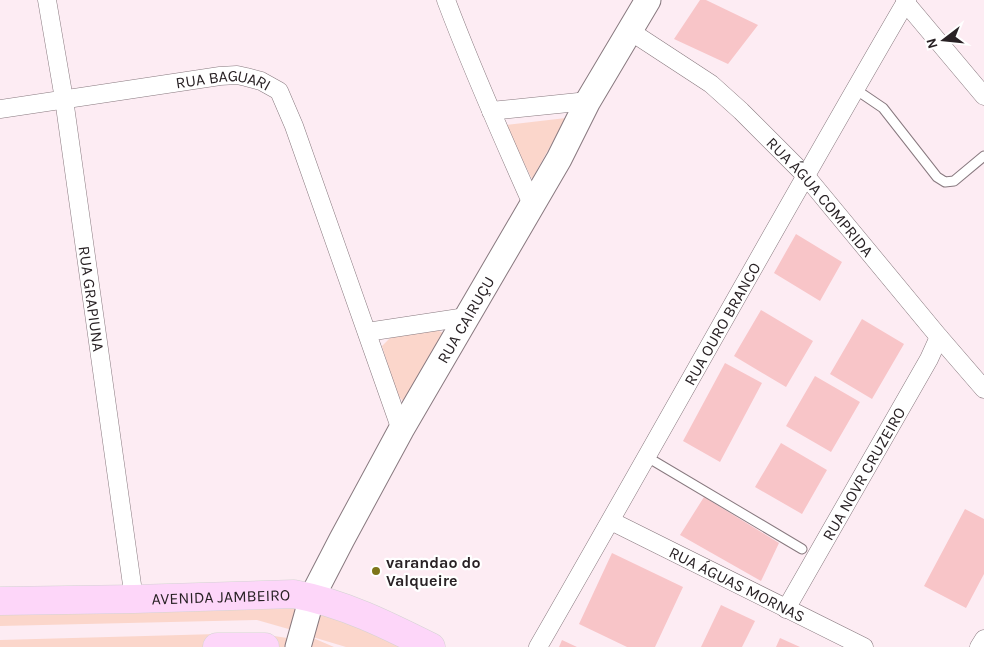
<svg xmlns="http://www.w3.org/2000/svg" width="984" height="647" font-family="Karla,sans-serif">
  <rect width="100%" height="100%" fill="#fdecf3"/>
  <path fill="#fbd6cb" d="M566,118L532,179L505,125Z
    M431,327L445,334L404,402L397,395L382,346L396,332Z
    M264,591L410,647H346L306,635L334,647H297L299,632L257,620L0,626V604Z
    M254,633L294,639V647H0V640Z"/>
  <path fill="#f8c5c8" d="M700,0H706L758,25L728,64L674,39Z
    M796,234L842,262L820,301L774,273Z
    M761,310L813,341L786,387L734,356Z
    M862,319L904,344L872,399L830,374Z
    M725,363L762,383L720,462L683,441Z
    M815,376L860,402L831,452L786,426Z
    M781,443L827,470L802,514L755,487Z
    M704,497L779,543L761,581L680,535Z
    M965,509L984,519V574L966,608L924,586Z
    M612,553L683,587L655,647H627L579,624Z
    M721,605L755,621L742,647H701Z
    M780,638L800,647H776Z
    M562,640L577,647H559Z"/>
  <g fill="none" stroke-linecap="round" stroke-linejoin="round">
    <defs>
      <path id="lane" d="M855,89L883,108L937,177L945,182L954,181L984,156
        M647,457L802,549"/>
      <g id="street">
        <path id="s1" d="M47,0L64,99L134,599"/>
        <path d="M446,0C472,69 502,137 532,204"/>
        <path d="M905,2L984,96"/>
        <path id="s2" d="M630,31L711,84L741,111L805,175L939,337L984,389"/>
        <path id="s3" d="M0,109L220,76L237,75L246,77L261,81L279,91L294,126L401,430"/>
        <path d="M491,111L588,101"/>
        <path d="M367,332L466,317"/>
        <path id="s4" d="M611,521L864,647"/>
        <path id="s5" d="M786,609L929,359L939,337"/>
        <path id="s6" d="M538,647C662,432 782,214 907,0"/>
        <path d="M979,647L984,639"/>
      </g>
      <g id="secondary">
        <path id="s7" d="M298,647L312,597L342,539L401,430L559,159L588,101L648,0"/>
      </g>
      <g id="primary">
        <path id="s8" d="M0,601L134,599L294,594C343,603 387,625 431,647"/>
        <path d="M217,647H265"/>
      </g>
    </defs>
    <use href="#lane" stroke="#88797f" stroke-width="11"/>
    <use href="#street" stroke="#88797f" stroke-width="19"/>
    <use href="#secondary" stroke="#88797f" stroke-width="27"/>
    <use href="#primary" stroke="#d4d3d3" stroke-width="29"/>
    <use href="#lane" stroke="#fff" stroke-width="9"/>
    <use href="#street" stroke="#fff" stroke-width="18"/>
    <use href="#secondary" stroke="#fff" stroke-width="25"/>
    <use href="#primary" stroke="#fdd6f9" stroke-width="28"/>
  </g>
  <circle fill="#7d7519" stroke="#fff" stroke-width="2" cx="376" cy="571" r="5"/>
  <g text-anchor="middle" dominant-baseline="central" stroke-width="4.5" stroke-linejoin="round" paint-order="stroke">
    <g font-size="16" fill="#292225" stroke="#fff">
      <text stroke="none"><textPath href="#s3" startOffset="226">RUA BAGUARI</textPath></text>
      <text stroke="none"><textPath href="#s2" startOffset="254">RUA ÁGUA COMPRIDA</textPath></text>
      <text stroke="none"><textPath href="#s1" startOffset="302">RUA GRAPIUNA</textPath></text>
      <text stroke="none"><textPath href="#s7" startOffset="369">RUA CAIRUÇU</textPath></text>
      <text stroke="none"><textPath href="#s6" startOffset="372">RUA OURO BRANCO</textPath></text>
      <text stroke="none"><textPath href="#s5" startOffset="156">RUA NOVR CRUZEIRO</textPath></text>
      <text stroke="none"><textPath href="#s4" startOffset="141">RUA ÁGUAS MORNAS</textPath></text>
      <text stroke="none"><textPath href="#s8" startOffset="221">AVENIDA JAMBEIRO</textPath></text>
    </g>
    <g font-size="16" font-weight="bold" fill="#292225" stroke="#fff" text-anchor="start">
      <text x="386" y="562">varandao do<tspan x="386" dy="18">Valqueire</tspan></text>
    </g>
  </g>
  <g transform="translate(944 40) rotate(254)" stroke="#ffffff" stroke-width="4" paint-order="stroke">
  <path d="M0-4L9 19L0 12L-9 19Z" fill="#292225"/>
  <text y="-8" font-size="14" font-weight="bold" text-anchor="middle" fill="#292225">N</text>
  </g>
</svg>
